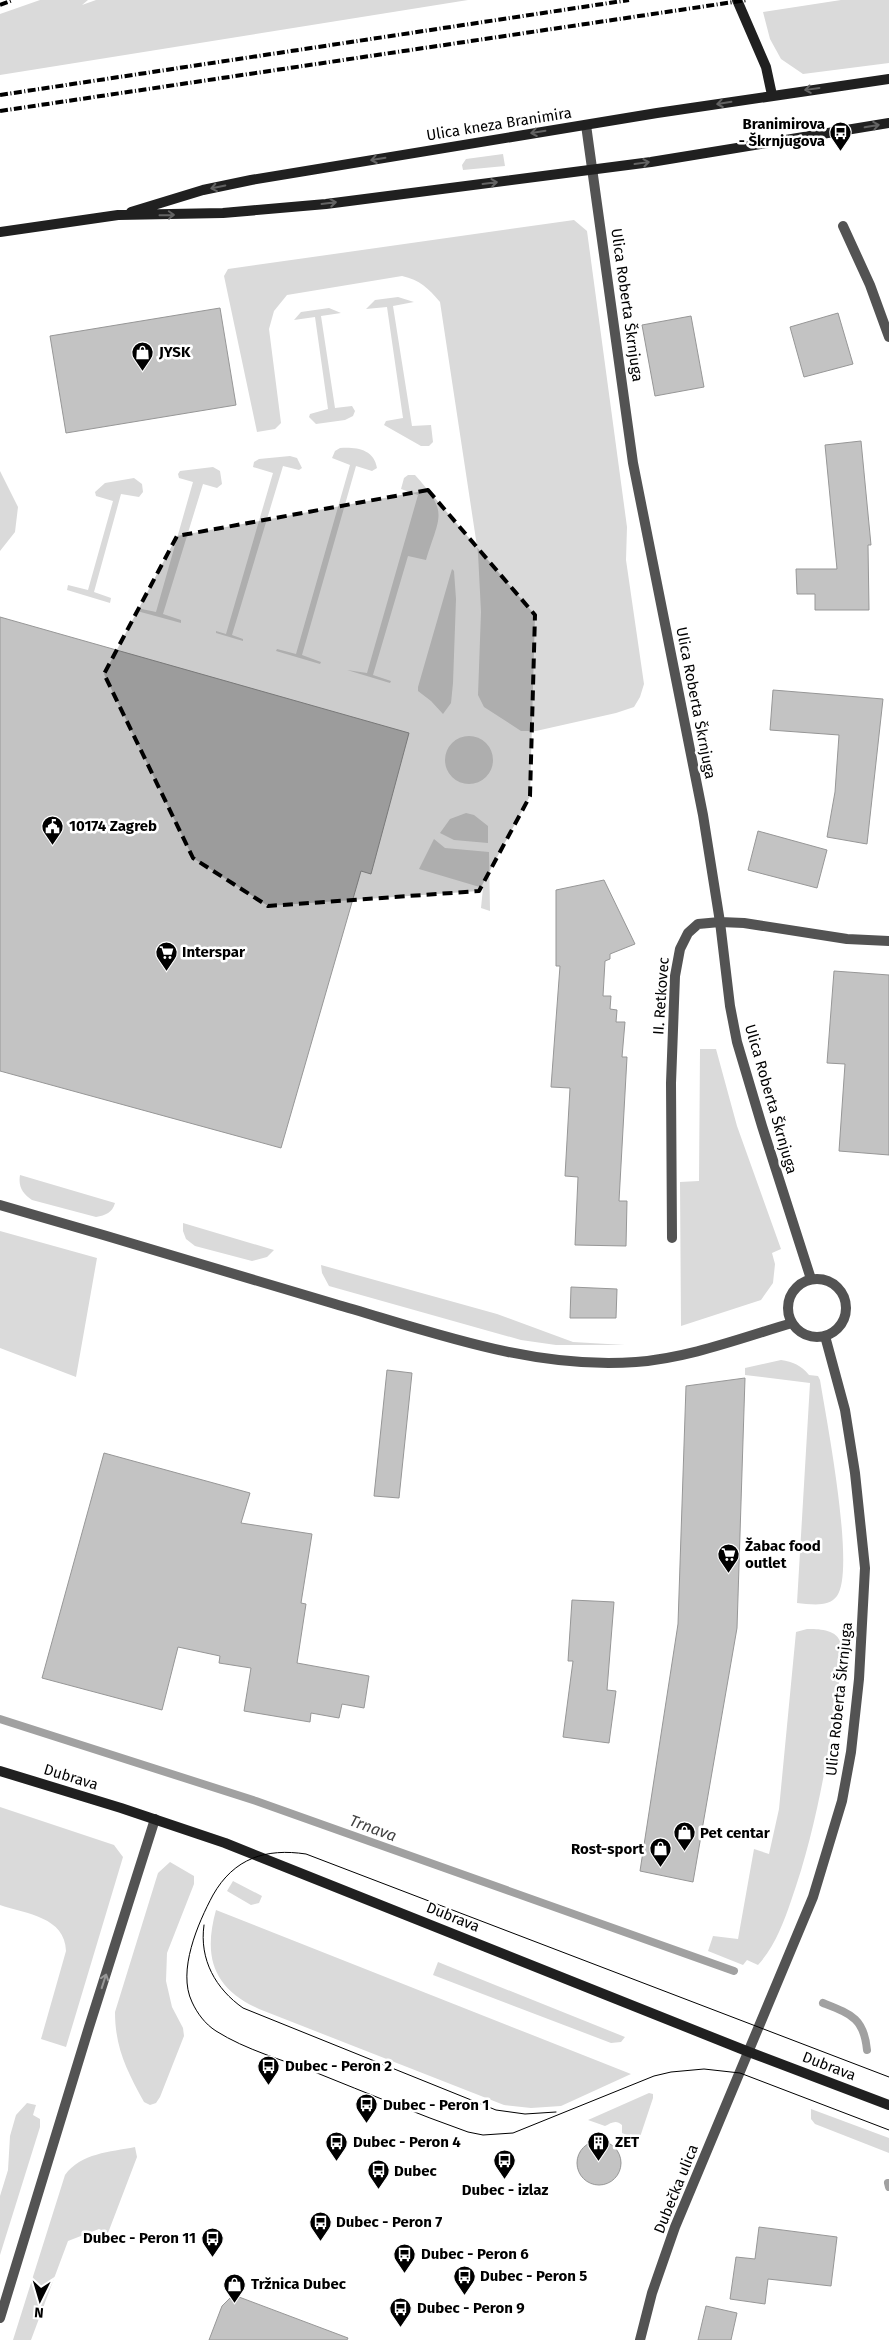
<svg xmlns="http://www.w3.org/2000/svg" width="889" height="2340" font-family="'Fira Sans',sans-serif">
  <rect width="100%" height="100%" fill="#fff"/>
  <path fill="#dadada" d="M40,0H88L82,5L96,0H468L0,75V14Z
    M841,0H889V63L803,74L781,59L770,39L763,12Z
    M503,154L505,166L463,170L462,165L466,159Z
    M574,220L587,231L627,527L626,560L644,684L640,697L634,707L616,713L536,731H521L484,707L478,695L481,612L478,553L440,302C428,288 420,280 402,276L287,295L274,311L269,329L281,423L275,429L257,432L224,276L228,269Z
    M398,297L414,302L393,306L412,426L431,425L433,442L429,446H421L384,425L386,421L403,418L387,307L366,309L375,300Z
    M329,308L341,313L321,316L335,408L352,406L355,411L353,416L345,420L316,424L309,417L310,414L328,409L315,317L294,320L301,312Z
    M340,448C356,447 374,449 377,468L372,471L356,466L302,655L321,662L320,664L276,651L277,649L296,654L350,465L332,458L335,451Z
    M290,456L297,458L302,468L299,470L283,466L232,635L243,639V641L216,633V631L226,634L273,473L253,467L254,462L259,459Z
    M213,467L220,471L222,484L217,488L203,484L163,614L181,620V623L137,611V608L156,612L193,482L179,478L178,474L180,471Z
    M0,471L18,507L15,532L0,551Z
    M408,475H415C449,513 440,514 426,560L408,556L373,675L391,681L390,683L347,670L367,673L418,495L401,489L404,478Z
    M134,478L142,484L143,492L139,497L121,494L94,592L111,598L110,603L67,590L68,585L88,590L113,501L96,496L95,492L105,483Z
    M452,569L454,571L456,599L453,683L451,703L443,714L431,701L418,691V687Z
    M445 760a24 24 0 1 1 48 0a24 24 0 1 1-48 0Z
    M466,813L474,815L488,826V843L454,840L440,833L450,819Z
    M434,839L445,848L489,852L490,911L481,908L483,888L419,869Z
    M700,1049H716L737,1126L781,1249L772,1253L775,1264L773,1283L761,1300L681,1326L680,1182L699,1181Z
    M20,1175L115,1203C112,1213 106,1215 96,1217L32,1200C23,1194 18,1187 20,1175Z
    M183,1223L274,1250L267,1257L252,1261L195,1246L186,1239L183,1231Z
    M0,1231L97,1258L76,1377L0,1348Z
    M321,1265L497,1314L573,1342L625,1345H556L521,1340L329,1286L322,1273Z
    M781,1360C793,1362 801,1365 809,1375L818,1376L820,1380C826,1417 856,1570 837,1596C828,1608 810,1604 797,1603L810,1383L745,1375V1368Z
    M807,1629C818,1629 835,1629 840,1641C846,1652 838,1688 836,1701C826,1769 814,1836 791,1901C783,1924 775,1946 758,1965L747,1960L743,1965L708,1951L713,1936L738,1939L754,1849L769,1854L779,1809L796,1632Z
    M0,1807L114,1845L123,1857L66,2047L41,2039L66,1951C65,1917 27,1914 0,1905Z
    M170,1862L194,1876V1884L167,1953L166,1981L172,2007L183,2028L184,2036L160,2097L156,2103L150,2105L144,2102C127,2071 115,2048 115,2012L158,1873Z
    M233,1881L262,1896L259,1903L251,1905L227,1891Z
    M216,1910L631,2074L561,2106L531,2108L504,2105L259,2009C213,1988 203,1957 216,1910Z
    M438,1962L625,2037L621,2042L611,2043L433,1975Z
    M649,2093L653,2094V2098L639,2140L622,2133V2125C616,2119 611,2123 605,2126L588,2120Z
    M27,2103L36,2105L33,2115L40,2119V2127L0,2255V2196L8,2170L10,2136L16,2115Z
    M811,2109L889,2138V2153L815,2124L811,2119Z
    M135,2147L137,2157L108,2233L99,2229L68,2241L31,2340H13L65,2175C81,2153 110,2152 135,2147Z"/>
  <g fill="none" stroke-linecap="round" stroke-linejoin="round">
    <path stroke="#a1a1a1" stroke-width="8" d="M0,1719L256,1801L734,1971
      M823,2003C851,2014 864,2018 867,2050
      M888,2183L889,2187"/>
  </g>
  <path fill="#c3c3c3" stroke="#979797" d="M220,308L236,405L66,433L50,336Z
    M838,313L853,364L804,377L790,327Z
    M691,316L704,387L655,396L642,325Z
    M861,441L871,545H868L869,610H815V594H797L796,569H837L825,445Z
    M0,617L409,733L371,874L361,871L281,1148L0,1071Z
    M773,690L883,699L867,844L827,837L835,792L839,735L770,730Z
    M758,831L827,850L817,888L748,870Z
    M604,880L635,944L610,954V959L605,961L603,996H611L610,1009L617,1010L616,1022H625L622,1057H627L619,1201H627L626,1246L575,1245L578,1177L565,1176L570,1088L551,1087L560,966H556V890Z
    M834,971L889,975V1155L839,1151L845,1064L827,1063Z
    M571,1287L617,1289L616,1318H570Z
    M387,1370L412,1373L399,1498L374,1496Z
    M745,1378L737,1628L693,1882L640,1871L678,1624L686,1386Z
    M104,1453L250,1493L241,1523L312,1534L301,1603L306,1604L297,1663L369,1676L364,1708L342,1704L339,1718L311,1713L310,1722L244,1711L251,1668L219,1663L220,1656L178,1647L162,1710L42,1678Z
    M572,1600L614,1602L607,1690L616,1691L609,1743L563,1737L573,1661H568Z
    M577 2163a22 22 0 1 1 44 0a22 22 0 1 1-44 0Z
    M759,2227L837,2237L831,2286L768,2279L765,2304L730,2299L736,2257L755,2259Z
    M231,2297H239L348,2338L347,2340H209L222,2306Z
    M706,2306L737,2313L731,2340H698Z"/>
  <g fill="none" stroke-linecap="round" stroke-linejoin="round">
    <path stroke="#535353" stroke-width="10" d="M586,125L633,463L703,815L720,922L730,1006L737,1042L762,1126L811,1279
      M843,226L870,285L889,337
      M0,1205C112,1237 224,1271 335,1304C432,1332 534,1370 636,1362C689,1358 741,1338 792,1323
      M672,1238L671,1083L675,976L680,949L688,933L698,924L720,922L744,923L847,939L889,941
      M788 1308a29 29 0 1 1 58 0a29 29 0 1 1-58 0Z
      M0,2318L89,2027L155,1819
      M640,2340L652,2293L675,2227L813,1897L842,1801L851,1752L859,1679L865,1568L855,1473L845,1410L825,1336"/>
    <path stroke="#202020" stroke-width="10" d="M737,0L766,67L772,95
      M131,212L203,190L251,180L657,113L889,79
      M0,232L118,215L223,213L326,204L651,162L889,123
      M0,1771L121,1808L225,1843L749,2052L889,2105"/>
    <path stroke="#000" stroke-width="1" d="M204,1925C199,1960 216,1989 243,2008L496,2110L525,2114L556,2112
      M889,2077L306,1854C266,1848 234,1858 213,1895C198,1923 177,1971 192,2002C197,2013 205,2024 216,2031C246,2050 283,2060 317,2073C367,2093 417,2114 468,2132L483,2135L513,2133L654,2076L671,2072L704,2069L740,2073L889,2130"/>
    <path stroke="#000" stroke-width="4" stroke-dasharray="8 2.5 1 2.5" stroke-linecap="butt" d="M0,5L13,0
      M0,95L629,0
      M0,111L747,0"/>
  </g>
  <defs><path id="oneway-shaft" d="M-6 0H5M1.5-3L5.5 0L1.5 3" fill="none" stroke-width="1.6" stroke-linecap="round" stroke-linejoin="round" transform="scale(1.25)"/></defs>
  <g stroke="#636363">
    <use href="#oneway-shaft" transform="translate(812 89) rotate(172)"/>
    <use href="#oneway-shaft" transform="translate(724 103) rotate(171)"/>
    <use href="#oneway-shaft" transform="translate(872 126) rotate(-10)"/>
    <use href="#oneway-shaft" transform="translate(538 132) rotate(171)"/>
    <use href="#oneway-shaft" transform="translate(378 159) rotate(171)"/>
    <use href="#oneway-shaft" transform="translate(642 163) rotate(-8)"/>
    <use href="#oneway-shaft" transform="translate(490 183) rotate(-7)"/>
    <use href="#oneway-shaft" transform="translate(218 187) rotate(168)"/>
    <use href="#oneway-shaft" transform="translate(329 203) rotate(-7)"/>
    <use href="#oneway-shaft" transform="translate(167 215) rotate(-1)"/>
  </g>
  <use stroke="#989898" href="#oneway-shaft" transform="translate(104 1981) rotate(-72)"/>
  <path fill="#000" fill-opacity="0.2" stroke="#000" stroke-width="4" stroke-dasharray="10 6" stroke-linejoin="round" d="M428,490L535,615L530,796L479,891L268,906L193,858L104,674L177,536Z"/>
  <defs>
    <symbol id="bus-pin" viewBox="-11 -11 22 30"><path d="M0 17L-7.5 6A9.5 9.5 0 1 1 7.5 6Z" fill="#000" stroke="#fff"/><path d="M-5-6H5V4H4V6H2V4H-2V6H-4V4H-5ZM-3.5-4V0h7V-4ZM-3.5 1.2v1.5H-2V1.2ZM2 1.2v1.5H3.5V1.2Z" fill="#fff"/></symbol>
    <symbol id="shop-pin" viewBox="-11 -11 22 30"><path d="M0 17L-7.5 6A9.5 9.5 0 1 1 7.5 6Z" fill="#000" stroke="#fff"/><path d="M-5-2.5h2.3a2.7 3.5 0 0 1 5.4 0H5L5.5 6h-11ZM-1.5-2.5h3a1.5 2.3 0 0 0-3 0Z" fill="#fff"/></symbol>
    <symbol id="civic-pin" viewBox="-11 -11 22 30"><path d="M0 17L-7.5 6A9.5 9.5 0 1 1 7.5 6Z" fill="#000" stroke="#fff"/><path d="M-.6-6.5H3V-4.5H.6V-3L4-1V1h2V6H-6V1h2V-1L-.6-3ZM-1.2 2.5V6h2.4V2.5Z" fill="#fff"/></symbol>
    <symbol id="supermarket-pin" viewBox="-11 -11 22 30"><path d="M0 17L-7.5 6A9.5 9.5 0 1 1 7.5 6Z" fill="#000" stroke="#fff"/><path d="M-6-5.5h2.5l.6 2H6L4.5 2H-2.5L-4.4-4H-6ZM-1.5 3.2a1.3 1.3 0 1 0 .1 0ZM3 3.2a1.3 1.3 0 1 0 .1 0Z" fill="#fff"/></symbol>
    <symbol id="building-pin" viewBox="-11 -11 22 30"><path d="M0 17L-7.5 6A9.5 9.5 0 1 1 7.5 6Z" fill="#000" stroke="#fff"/><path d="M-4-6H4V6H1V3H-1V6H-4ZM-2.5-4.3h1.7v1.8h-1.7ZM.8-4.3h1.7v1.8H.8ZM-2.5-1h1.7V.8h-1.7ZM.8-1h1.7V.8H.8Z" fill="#fff"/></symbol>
  </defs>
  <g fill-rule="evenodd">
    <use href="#bus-pin" x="828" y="120" width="25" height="34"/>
    <use href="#shop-pin" x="130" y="340" width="25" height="34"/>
    <use href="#civic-pin" x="40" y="814" width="25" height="34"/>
    <use href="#supermarket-pin" x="154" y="940" width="25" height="34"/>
    <use href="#supermarket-pin" x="716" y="1542" width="25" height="34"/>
    <use href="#shop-pin" x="672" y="1820" width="25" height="34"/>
    <use href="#shop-pin" x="648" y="1836" width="25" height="34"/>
    <use href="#bus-pin" x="256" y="2054" width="25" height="34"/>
    <use href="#bus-pin" x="354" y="2092" width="25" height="34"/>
    <use href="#bus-pin" x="324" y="2130" width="25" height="34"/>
    <use href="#building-pin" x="586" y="2130" width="25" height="34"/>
    <use href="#bus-pin" x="492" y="2148" width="25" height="34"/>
    <use href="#bus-pin" x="366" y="2158" width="25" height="34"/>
    <use href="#bus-pin" x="308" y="2210" width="25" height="34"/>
    <use href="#bus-pin" x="200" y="2226" width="25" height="34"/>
    <use href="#bus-pin" x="392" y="2242" width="25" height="34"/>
    <use href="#bus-pin" x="452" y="2264" width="25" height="34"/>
    <use href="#shop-pin" x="222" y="2272" width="25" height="34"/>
    <use href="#bus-pin" x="388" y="2296" width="25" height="34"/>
  </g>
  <g text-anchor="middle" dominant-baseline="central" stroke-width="5" stroke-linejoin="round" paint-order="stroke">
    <g font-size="15" fill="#000" stroke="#fff">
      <text transform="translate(499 124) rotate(-9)">Ulica kneza Branimira</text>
      <text transform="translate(627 305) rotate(82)">Ulica Roberta Škrnjuga</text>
      <text transform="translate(696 703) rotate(79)">Ulica Roberta Škrnjuga</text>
      <text transform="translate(661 996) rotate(-86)">II. Retkovec</text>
      <text transform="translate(771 1099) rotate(74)">Ulica Roberta Škrnjuga</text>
      <text transform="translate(839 1699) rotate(-84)">Ulica Roberta Škrnjuga</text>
      <text transform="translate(71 1777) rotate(17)">Dubrava</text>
      <text transform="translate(453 1917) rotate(22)">Dubrava</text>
      <text transform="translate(829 2066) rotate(21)">Dubrava</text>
      <text transform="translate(676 2189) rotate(-68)">Dubečka ulica</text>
    </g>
    <g font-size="15" font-weight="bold" fill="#000" stroke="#fff" text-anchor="start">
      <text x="825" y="124" text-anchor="end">Branimirova<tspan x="825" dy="17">- Škrnjugova</tspan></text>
      <text x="159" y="352">JYSK</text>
      <text x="69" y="826">10174 Zagreb</text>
      <text x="182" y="952">Interspar</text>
      <text x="745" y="1546">Žabac food<tspan x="745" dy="17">outlet</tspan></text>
      <text x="700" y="1833">Pet centar</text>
      <text x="644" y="1849" text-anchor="end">Rost-sport</text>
      <text x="285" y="2066">Dubec - Peron 2</text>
      <text x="383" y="2105">Dubec - Peron 1</text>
      <text x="353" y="2142">Dubec - Peron 4</text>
      <text x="615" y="2142">ZET</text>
      <text x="394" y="2171">Dubec</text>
      <text x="505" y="2190" text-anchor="middle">Dubec - izlaz</text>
      <text x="336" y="2222">Dubec - Peron 7</text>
      <text x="196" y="2238" text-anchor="end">Dubec - Peron 11</text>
      <text x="421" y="2254">Dubec - Peron 6</text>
      <text x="480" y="2276">Dubec - Peron 5</text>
      <text x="251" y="2284">Tržnica Dubec</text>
      <text x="417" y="2308">Dubec - Peron 9</text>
    </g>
    <g font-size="16" font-style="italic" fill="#424242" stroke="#fff">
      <text transform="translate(373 1828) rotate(20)">Trnava</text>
    </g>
  </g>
  <g transform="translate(40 2300) rotate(185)" stroke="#ffffff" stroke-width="4" paint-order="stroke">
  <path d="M0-4L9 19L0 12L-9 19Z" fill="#000000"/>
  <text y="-8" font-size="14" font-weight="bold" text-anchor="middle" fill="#000000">N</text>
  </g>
</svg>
